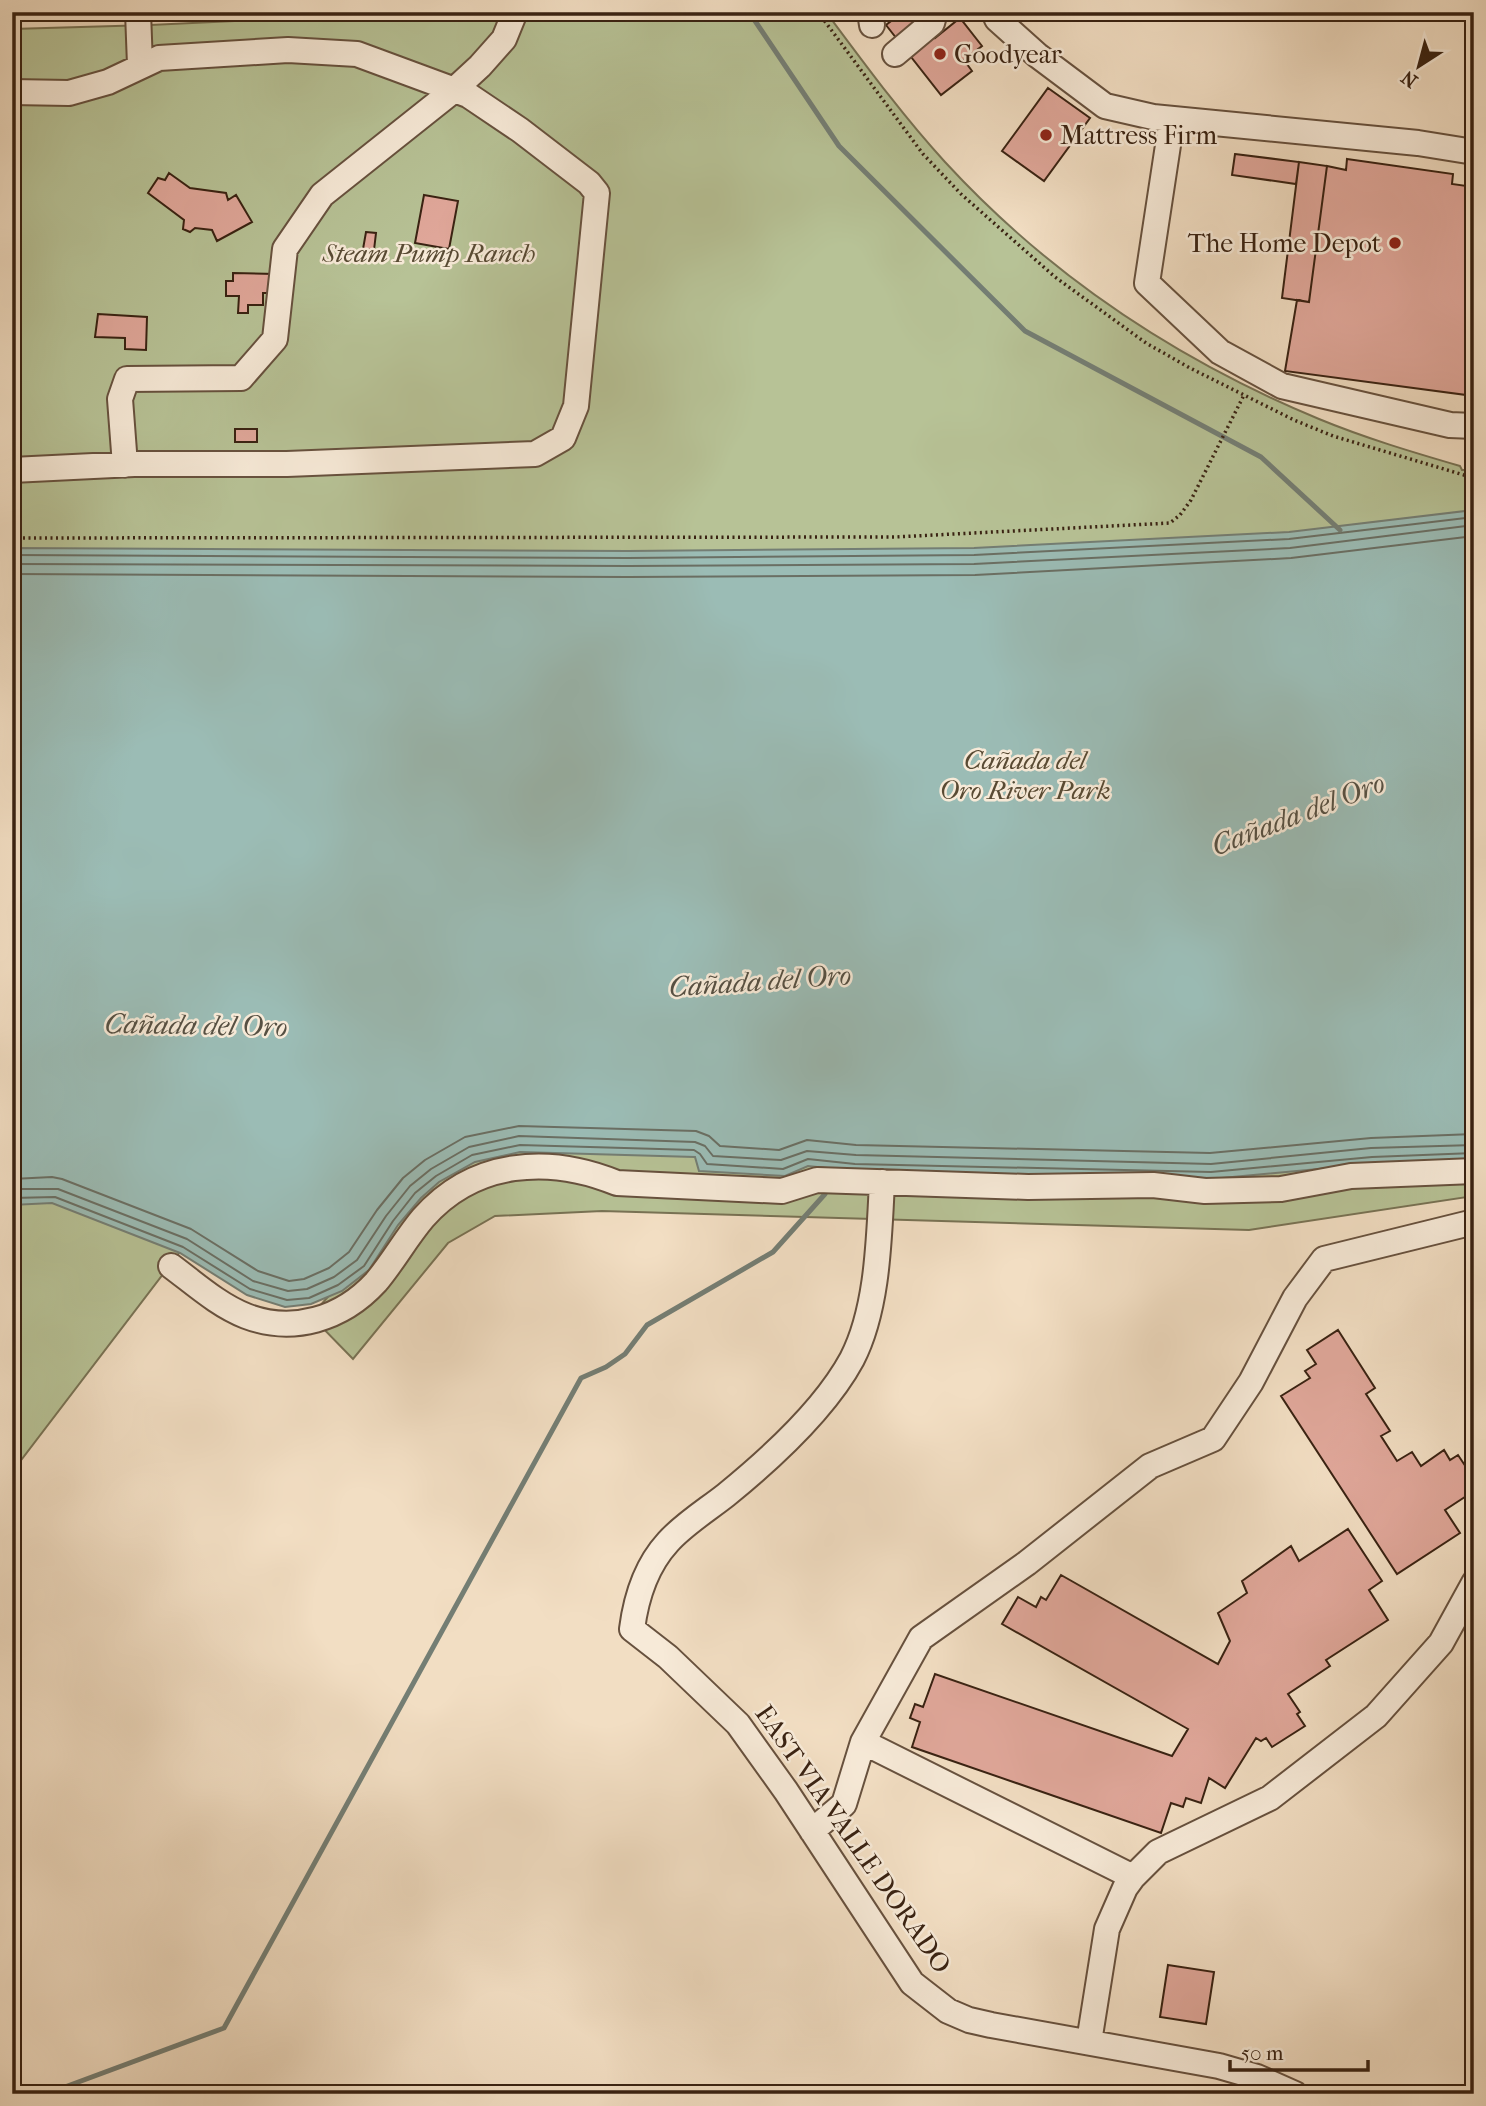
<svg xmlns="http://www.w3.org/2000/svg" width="1486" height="2106" font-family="'IM FELL French Canon',serif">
  <rect width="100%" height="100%" fill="#f2dec3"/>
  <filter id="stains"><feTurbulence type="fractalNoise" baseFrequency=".00286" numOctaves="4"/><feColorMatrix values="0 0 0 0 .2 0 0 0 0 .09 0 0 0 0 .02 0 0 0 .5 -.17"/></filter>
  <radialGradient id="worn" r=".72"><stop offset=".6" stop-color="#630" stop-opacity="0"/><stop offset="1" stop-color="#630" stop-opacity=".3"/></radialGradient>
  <path fill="#b7c296" stroke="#787254" stroke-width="2" d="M425,12H826C864,63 902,115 945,162C1049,275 1177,360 1319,419C1365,438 1412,452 1460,466L1462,470H1474V1196L1249,1230L602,1211L495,1216L448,1243L353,1359L311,1316L473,1132L276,1126L12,1472V29L150,25Z"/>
  <path fill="#9bbcb5" stroke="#747e74" stroke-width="2" d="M1474,510V1160L1372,1164L1211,1179L855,1171L808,1166L785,1176L699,1171L695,1157L520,1152L475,1162L439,1182L421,1198L398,1225L369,1270L342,1291L311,1304L285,1307L247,1295L180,1253L52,1203L12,1205V548L628,551L974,548L1289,532Z"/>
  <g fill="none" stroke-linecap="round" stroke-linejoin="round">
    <path stroke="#6a6f64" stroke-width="2" d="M12,555L628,558L974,555L1289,539L1474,517
      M12,564L628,566L974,564L1290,548L1474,525
      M12,574L628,577L975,575L1291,558L1474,536
      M12,1179L52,1177L62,1179L191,1229L258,1271L289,1281L304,1279L329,1268L349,1252L377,1210L403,1178L425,1160L465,1137L519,1126L696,1131L709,1136L720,1146L779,1150L807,1140L856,1145L1210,1153L1371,1138L1474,1134
      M12,1189H58L187,1239L253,1281L288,1291L307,1289L334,1277L357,1260L386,1216L410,1186L431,1169L469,1147L519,1136L695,1142L705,1146L713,1156L781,1160L807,1151L856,1155L1211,1164L1371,1148L1474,1145
      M12,1198L55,1197L183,1247L250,1289L287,1300L309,1298L338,1285L364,1266L393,1221L415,1193L436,1176L472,1155L520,1145L694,1150L700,1154L707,1164L783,1169L808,1159L855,1164L1211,1172L1372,1157L1474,1153"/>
    <path stroke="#747e74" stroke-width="5" d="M749,12L839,146L1025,331L1261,457L1340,530
      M46,2094L224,2028L581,1378L606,1367L625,1354L647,1325L773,1252L825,1194"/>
  </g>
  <path fill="#e0a79a" stroke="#392212" stroke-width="2" d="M903,12H915L935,38L960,18L982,46L964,60L972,71L941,95L886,25Z
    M1048,88L1090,118L1044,181L1002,151Z
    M1235,154L1299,162L1296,184L1232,175Z
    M1347,159L1453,174L1452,184L1474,187V396L1285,371L1297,300L1309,302L1327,166L1346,170Z
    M1299,162L1327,166L1309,302L1282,298Z
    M169,173L190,188L226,193L228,200L236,195L252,222L217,241L212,230L195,228L190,232L183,229L184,220L148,193L158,178L165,180Z
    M424,195L458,201L449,249L415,243Z
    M366,232L376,233L374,250L363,249Z
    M233,273L275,274L274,293H263V305H248V313H238L239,296H226V281H233Z
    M98,314L147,317L146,350L125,349V338L95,337Z
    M235,429H257V442H235Z
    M1338,1330L1375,1388L1366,1394L1390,1431L1381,1436L1397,1461L1412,1452L1421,1466L1444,1450L1450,1460L1458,1455L1474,1479V1491L1445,1510L1460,1533L1397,1574L1281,1396L1310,1378L1305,1371L1316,1364L1307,1350Z
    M1348,1529L1382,1581L1369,1590L1388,1620L1326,1660L1330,1666L1288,1694L1300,1712L1297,1714L1305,1726L1272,1747L1266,1738L1261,1741L1256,1738L1225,1788L1209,1778L1201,1803L1186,1798L1183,1807L1171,1803L1161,1833L912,1747L920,1722L910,1718L915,1704L923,1707L935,1674L1172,1756L1188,1729L1002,1624L1018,1597L1036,1607L1041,1597L1046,1600L1061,1575L1218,1664L1230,1641L1218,1613L1247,1593L1242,1581L1291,1546L1299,1561Z
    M1168,1965L1214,1972L1206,2024L1160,2017Z"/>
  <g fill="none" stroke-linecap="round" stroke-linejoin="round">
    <defs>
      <path id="minor" d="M138,12L140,65
        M870,12L872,25
        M994,12L997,19L1037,55L1105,106L1153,117L1418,143L1474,152
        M895,54L932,23L935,12
        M12,92L69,93L108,82L159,58L288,50L357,54L468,95L520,130L589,183L597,193L576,406L563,438L535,454L287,464H134L12,470
        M1172,119L1147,283L1220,352L1282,386L1450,425L1474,426
        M125,465L120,399L127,379L241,378L275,339L285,249L322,195L454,90L480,66L504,39L515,12
        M882,1182C879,1238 878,1309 852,1359C825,1409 769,1460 726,1495C707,1510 684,1524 668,1542C646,1566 636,1598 632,1629L668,1657L738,1724L786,1791L912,1983L948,2011L969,2020L991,2025L1219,2066L1257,2077L1295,2094
        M171,1266C194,1283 218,1305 246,1316C293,1334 342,1319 376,1282C393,1262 406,1238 423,1218C474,1160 549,1155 617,1183L782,1191L817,1180L1028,1187L1153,1185L1205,1191L1281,1189L1351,1176L1474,1171
        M863,1742L1133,1877
        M812,1831L844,1804L863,1742L921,1638L1027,1563L1150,1466L1213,1439L1251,1382L1295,1298L1324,1259L1474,1222
        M1089,2042L1107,1929L1125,1888L1133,1877L1158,1852L1270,1798L1376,1716L1441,1643L1474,1583"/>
    </defs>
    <use href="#minor" stroke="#67513e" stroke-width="28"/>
    <path stroke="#392212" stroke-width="3.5" stroke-dasharray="2 3.5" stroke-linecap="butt" d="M818,12L923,154L961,194L1055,277L1146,343L1190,368L1294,420L1333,436L1474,478
      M12,538L895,537L1170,523L1180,515L1191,500L1244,395"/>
    <use href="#minor" stroke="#f7ead8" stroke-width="24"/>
  </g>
  <g fill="#8f2418" stroke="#f7ead8" stroke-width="2.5">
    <circle cx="940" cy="54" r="7"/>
    <circle cx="1046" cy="135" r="7"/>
    <circle cx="1395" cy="243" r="7"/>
  </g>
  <g text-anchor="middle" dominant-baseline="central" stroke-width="5" stroke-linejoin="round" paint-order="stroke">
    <g font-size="26" fill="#392212" stroke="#f7ead8" text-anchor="start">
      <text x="954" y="54">Goodyear</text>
      <text x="1060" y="135">Mattress Firm</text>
      <text x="1381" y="243" text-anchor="end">The Home Depot</text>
    </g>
    <g font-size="26" font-style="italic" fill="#584a33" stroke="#f7ead8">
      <text x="429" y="253">Steam Pump Ranch</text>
      <text x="1025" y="760">Cañada del<tspan x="1025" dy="30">Oro River Park</tspan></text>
    </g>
    <g font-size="26" fill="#392212" stroke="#f7ead8">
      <text transform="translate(853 1839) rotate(55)">EAST VIA VALLE DORADO</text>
    </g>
    <g font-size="28" font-style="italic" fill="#565043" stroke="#f7ead8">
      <text transform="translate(1298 814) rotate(-21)">Cañada del Oro</text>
      <text transform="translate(760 981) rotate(-4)">Cañada del Oro</text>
      <text transform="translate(196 1025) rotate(1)">Cañada del Oro</text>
    </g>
  </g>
  <rect width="1486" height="2106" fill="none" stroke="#f2dec3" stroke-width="42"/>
  <rect x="14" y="14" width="1458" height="2078" fill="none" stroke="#392212" stroke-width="3.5"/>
  <rect x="21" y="21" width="1444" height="2064" fill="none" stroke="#392212" stroke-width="2"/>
  <g transform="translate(1419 66) rotate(216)" stroke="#f7ead8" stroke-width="5" paint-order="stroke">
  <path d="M0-5L12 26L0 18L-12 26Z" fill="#392212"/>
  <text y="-10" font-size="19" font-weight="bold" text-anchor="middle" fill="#392212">N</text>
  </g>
  <path d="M1230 2060v10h138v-10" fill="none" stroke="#392212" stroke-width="3.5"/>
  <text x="1241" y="2060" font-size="21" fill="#392212" stroke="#f7ead8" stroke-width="5" paint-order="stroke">50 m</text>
  <rect width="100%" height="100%" filter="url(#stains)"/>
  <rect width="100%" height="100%" fill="url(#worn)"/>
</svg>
